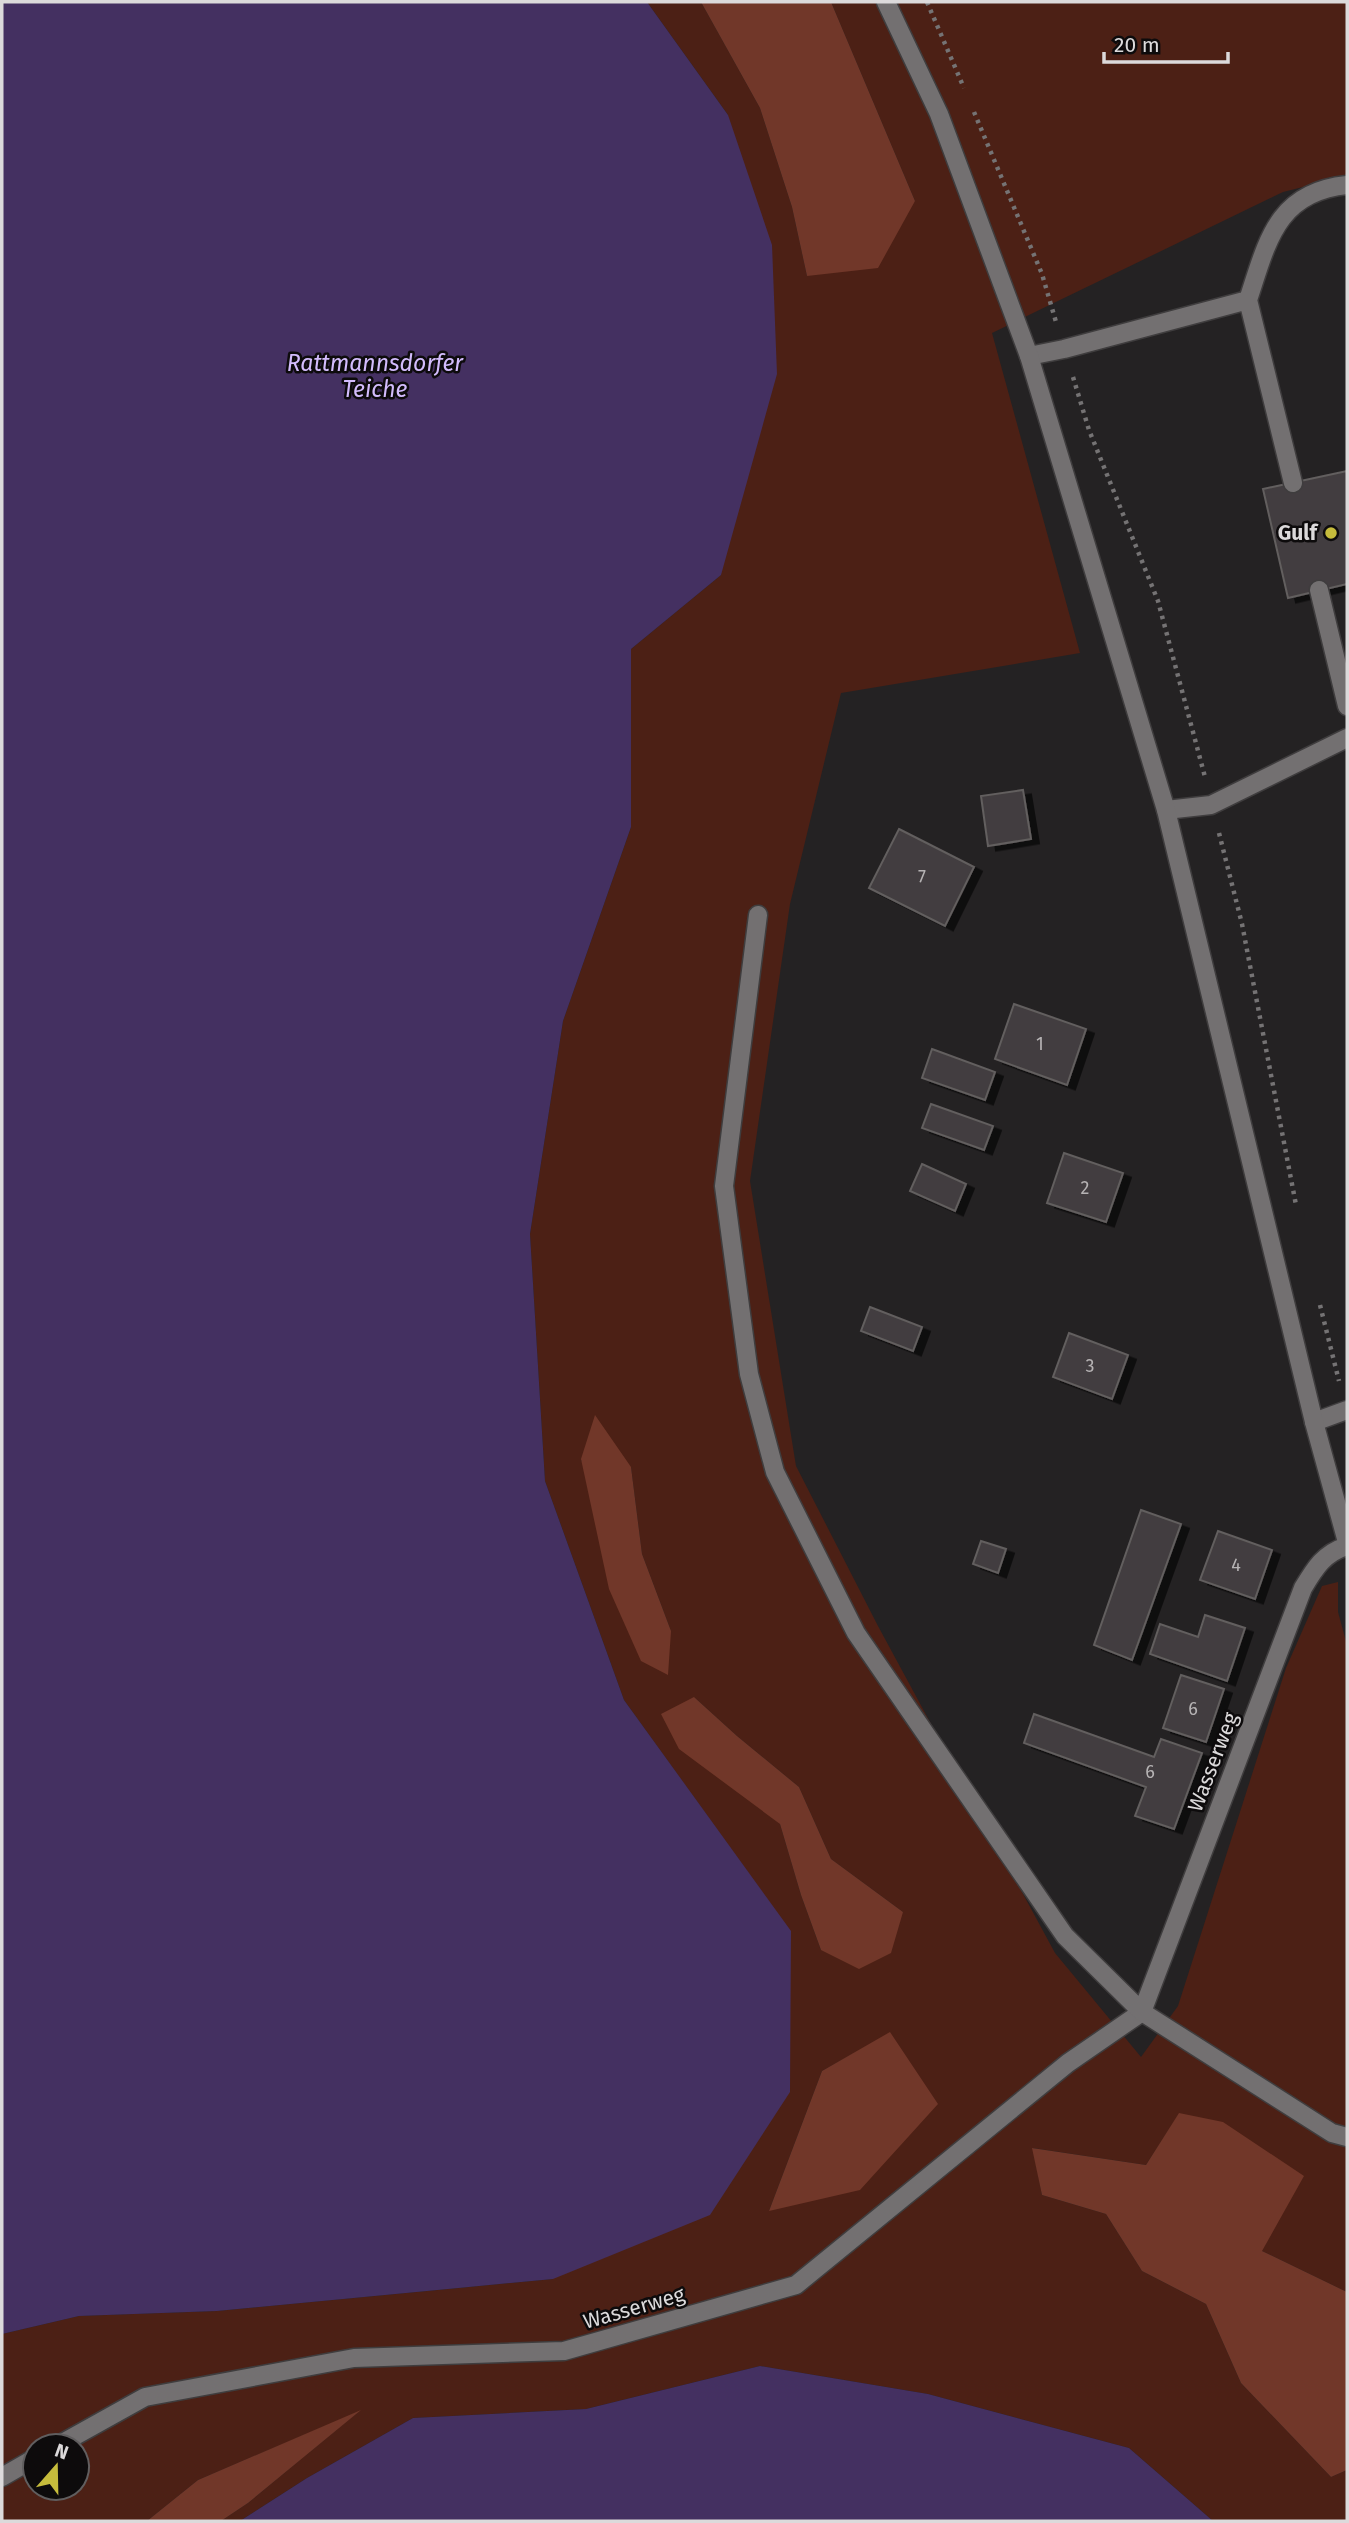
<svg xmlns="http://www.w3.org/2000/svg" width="1349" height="2523" font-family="'Fira Sans',sans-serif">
  <defs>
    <filter id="shadow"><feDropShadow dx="8" dy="4.5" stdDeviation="0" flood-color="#0009"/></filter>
  </defs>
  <rect width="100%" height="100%" fill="#242223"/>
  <path fill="#4c2015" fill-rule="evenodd" d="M647,2H701L760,108L792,207L807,276L915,201L831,2H1347V176L1283,192L992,333L1080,653L841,693L790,904L750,1181L796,1466L878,1626L1055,1953L1141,2057L1178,2006L1286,1668L1322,1586L1338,1582V1612L1347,1645V2292L1262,2251L1179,2114L1146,2165L1033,2148L1042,2195L1106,2214L1142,2271L1206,2304L1241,2383L1331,2477L1347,2470V2521H1213L1129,2448L928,2394L760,2366L586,2409L413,2418L307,2478L240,2521H221L248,2503L358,2412L198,2480L147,2521H2V2334L79,2316L217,2311L553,2279L790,1931L624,1700L545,1481L530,1234L563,1021L631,827V649L721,575L728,115ZM581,1460L631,1467L642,1554L671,1631ZM694,1697L737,1736L799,1787L831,1859L903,1912L821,1950L801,1895L780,1824ZM890,2033L769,2211L822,2071ZM35,2446H77V2488H35Z"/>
  <path fill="#713729" d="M701,2H831L915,201L878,268L807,276L792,207L760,108Z
    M595,1415L631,1467L642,1554L671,1631L668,1675L641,1661L609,1589L581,1459Z
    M694,1697L737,1736L799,1787L831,1859L903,1912L891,1953L859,1969L821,1950L801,1895L780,1824L679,1749L661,1714Z
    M890,2032L938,2104L860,2190L769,2211L822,2071Z
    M1179,2113L1223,2122L1304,2176L1262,2251L1347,2292V2470L1331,2477L1241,2383L1206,2304L1142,2271L1106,2214L1042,2195L1032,2148L1146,2165Z
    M361,2410L248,2503L221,2521H147L198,2480Z"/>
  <path fill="#443061" d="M2,2H647L728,115L772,245L777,374L721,575L631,649V827L563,1021L530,1234L545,1481L624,1700L791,1931L790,2092L710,2215L553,2279L217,2311L79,2316L2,2334Z
    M760,2366L928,2394L1129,2448L1213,2521H240L307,2478L413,2418L586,2409Z"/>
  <path fill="#423e3f" stroke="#625e5e" stroke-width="2" filter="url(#shadow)" d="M1347,471V584L1288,598L1263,489Z
    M1023,790L1031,839L988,846L981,796Z
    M899,829L974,867L945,926L869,888Z
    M1014,1004L1086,1029L1067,1085L995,1059Z
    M932,1049L995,1072L985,1100L922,1078Z
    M931,1104L993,1126L984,1150L922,1128Z
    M1064,1153L1123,1173L1106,1222L1047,1203Z
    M922,1164L966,1184L955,1211L910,1191Z
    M870,1307L922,1327L913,1351L861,1331Z
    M1069,1333L1128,1355L1112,1399L1053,1377Z
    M1141,1510L1181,1524L1132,1660L1094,1645Z
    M1218,1531L1272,1550L1255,1599L1200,1580Z
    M981,1541L1006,1549L998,1573L973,1564Z
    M1205,1615L1245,1628L1227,1681L1150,1654L1160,1624L1198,1637Z
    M1181,1675L1224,1689L1206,1742L1163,1728Z
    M1034,1714L1154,1757L1161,1739L1202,1753L1174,1829L1135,1816L1146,1787L1024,1743Z"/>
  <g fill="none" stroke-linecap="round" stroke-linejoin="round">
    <defs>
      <path id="service" d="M1248,300L1293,483
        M1248,300C1267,243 1276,192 1347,185
        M1029,356L1064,349L1248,300
        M1319,590L1347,706
        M1166,810L1211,805L1347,738
        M57,2446L145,2397L354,2358L564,2351L796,2285L1068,2063L1142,2012
        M2,2477L35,2458"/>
      <path id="minor" d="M758,915L724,1186L749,1374L775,1472L856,1633L1065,1936L1142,2012L1332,2133L1347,2137
        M1314,1422L1347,1410
        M1142,2012L1303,1588C1315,1568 1324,1553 1347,1546"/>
      <path id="secondary" d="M886,2L939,114L1029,356L1166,810L1314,1422L1347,1542"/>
    </defs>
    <use href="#service" stroke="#3f3d3e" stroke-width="21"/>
    <use href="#minor" stroke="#3f3d3e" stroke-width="21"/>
    <use href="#secondary" stroke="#3f3d3e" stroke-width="21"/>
    <path stroke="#757374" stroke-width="4.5" stroke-dasharray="3.5 5" stroke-linecap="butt" d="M927,2L964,88
      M974,112L1042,274L1056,322
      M1073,377L1089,430L1158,601L1205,777
      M1219,833L1242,924L1296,1205
      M1320,1305L1339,1381"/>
    <use href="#service" stroke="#737071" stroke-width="18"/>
    <use href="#minor" stroke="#737071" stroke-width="18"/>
    <use href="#secondary" stroke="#737071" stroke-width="18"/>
  </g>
  <circle fill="#c6bc3c" stroke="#0d0b0c" stroke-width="2.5" cx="1331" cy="533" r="7"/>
  <g text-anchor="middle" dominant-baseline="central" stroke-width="5" stroke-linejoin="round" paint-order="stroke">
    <g font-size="18" fill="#b6b3b4">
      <text x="922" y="877">7</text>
      <text x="1040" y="1044">1</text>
      <text x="1085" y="1188">2</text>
      <text x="1090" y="1366">3</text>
      <text x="1236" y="1565">4</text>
      <text x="1193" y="1709">6</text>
      <text x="1150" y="1772">6</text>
    </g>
    <g font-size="21" font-weight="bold" fill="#dcdadb" stroke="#0d0b0c" text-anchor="end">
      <text x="1317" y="533">Gulf</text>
    </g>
    <g font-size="21" fill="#dcdadb" stroke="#0d0b0c">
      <text transform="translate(1213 1762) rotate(-69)">Wasserweg</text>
      <text transform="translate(634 2308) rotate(-16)">Wasserweg</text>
    </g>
    <g font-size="23" font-style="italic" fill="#d3bcfd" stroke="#0d0b0c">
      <text x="375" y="363">Rattmannsdorfer<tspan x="375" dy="26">Teiche</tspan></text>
    </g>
  </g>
  <rect width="1349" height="2523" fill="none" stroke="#dcdadb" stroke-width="7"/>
  <g transform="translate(56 2467) rotate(20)"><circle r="33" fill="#0d0b0c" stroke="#605e5f" stroke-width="2"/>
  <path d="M0-5L12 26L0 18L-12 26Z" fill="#c6bc3c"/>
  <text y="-10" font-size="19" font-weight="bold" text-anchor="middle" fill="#dcdadb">N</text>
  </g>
  <path d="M1104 52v10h124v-10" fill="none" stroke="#dcdadb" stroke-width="3.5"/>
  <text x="1114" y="52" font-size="21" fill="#dcdadb" stroke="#0d0b0c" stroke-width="5" paint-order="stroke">20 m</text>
</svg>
